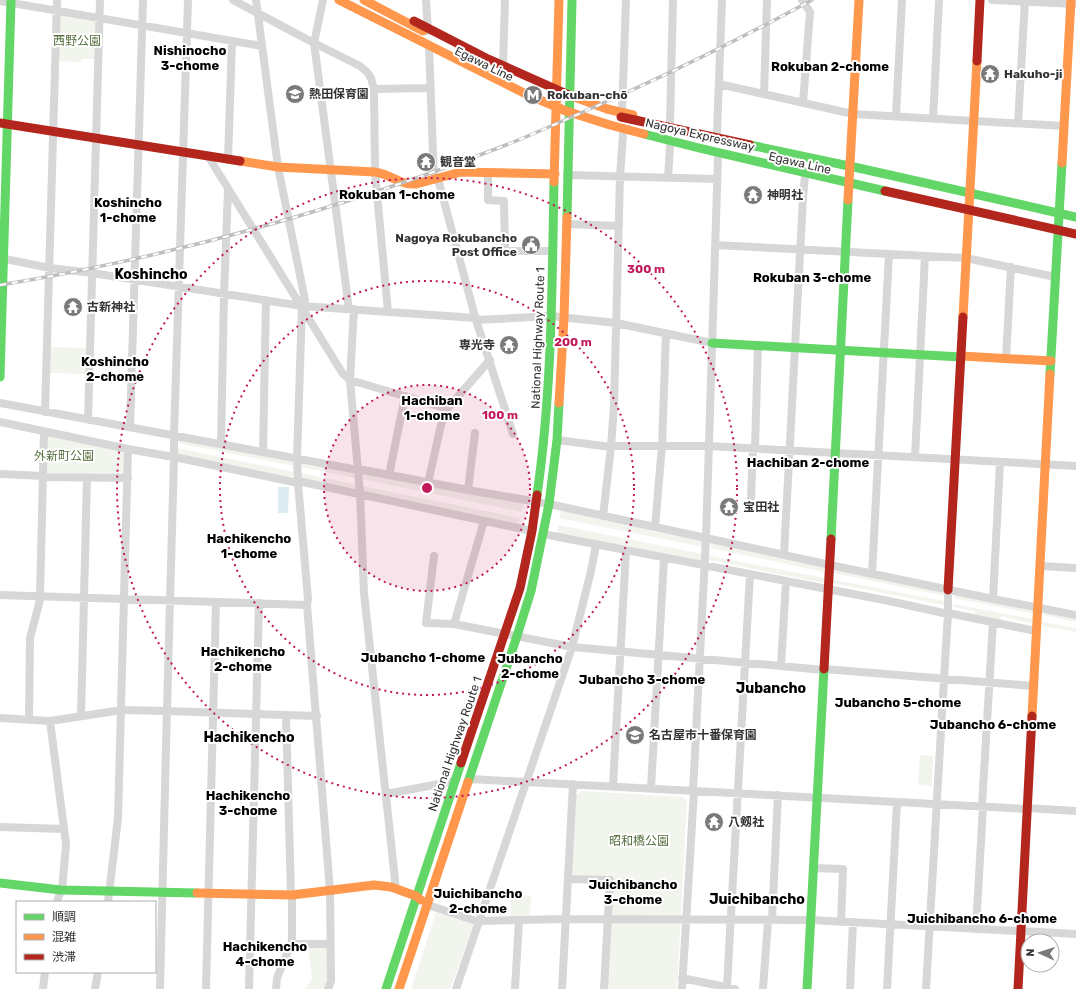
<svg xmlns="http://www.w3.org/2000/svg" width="1076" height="989" font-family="Rubik,'Noto Sans JP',sans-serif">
  <rect width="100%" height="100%" fill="#fff"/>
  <path fill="#f1f5ed" d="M62,15L94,20L96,24L95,59H81V62L58,61L60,17Z
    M50,347L87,348V374L50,373Z
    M49,436L124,450V473L122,474L47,473L46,472L47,438Z
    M180,439L293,460L294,466L178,443Z
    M177,448L294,472L293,476L286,478L178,455Z
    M302,461L352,470L356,478L301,467Z
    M362,472L524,503L522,512L361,479Z
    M301,473L356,485L357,491L301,479Z
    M362,486L520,518L518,526L364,493Z
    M561,510L651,528V531L702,541L703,547L559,518Z
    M558,525L702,554V558L700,561L557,533Z
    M711,543L824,568V572L711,548Z
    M710,556L824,578L823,583L709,560Z
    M835,570L943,592L945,594V596L834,573Z
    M834,580L944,601V605L833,583Z
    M955,595L1033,611L1034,614L954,598Z
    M953,604L1033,619V624L1001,616L1000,622L975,616V611L953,607Z
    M1045,612L1076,618V622L1043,615Z
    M1042,622L1076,628V632L1043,626Z
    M920,755L933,756L932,786L918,785Z
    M582,791L683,797L687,801L677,989H607L613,879L574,876L572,874L576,795Z
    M511,896H531L530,915L528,917H510Z
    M436,912L472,924L473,926L450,989H411Z
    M308,947H327V979L324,989H305L312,979Z"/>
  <path fill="#ddebf3" d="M278,487H289L288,513H278Z"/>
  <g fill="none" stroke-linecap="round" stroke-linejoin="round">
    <path stroke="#d7d7d7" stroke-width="8" d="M233,0L314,43L360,66L367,72L371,78L374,89L375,172L388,312
      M256,0L278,167L305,300L302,306L297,458L298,483L308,599L307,605L330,890L331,981L328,989
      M323,0L314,43L349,309
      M426,0L428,31
      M802,0L810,12L803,103
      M992,0L1075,4
      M0,1L262,46
      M429,45L434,180
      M503,66L505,0
      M719,84L853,114L1064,126
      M374,89L430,88
      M764,94L767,0
      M622,113L626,0
      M896,116L902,0
      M933,119L939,0
      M670,122L673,0
      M1018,123L1025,0
      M717,132L722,0
      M208,156L343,374L350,380L445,408L446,411L441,425L428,483
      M228,160L232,41
      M488,173V200L504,201L505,251H553
      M567,175L717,179
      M668,178L670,146
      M438,179L476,320L513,434
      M566,224L619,226
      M715,245L966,258L1055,277
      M0,258L50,268L92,273L302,306L476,318
      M354,309L350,380L360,494L364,593L396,889
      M476,320L551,316L616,323L712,343
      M1006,359L1011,267
      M0,403L358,470
      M446,410L490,360
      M45,412L57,0
      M88,420L100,0
      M0,422L128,449L179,458L298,483
      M130,427L143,0
      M557,440L611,447
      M221,444L224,294L228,190
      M611,446H709L1076,466
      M755,448L758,345
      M263,452L266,300
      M915,457L925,256
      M358,469L468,490L549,504L706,538L830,565L993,599L1076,615
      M0,474L43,476
      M389,475L405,396
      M43,477L128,478
      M298,481L532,531
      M468,490L475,433
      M751,498L753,448
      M603,516L611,447L614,406L620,176L623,134
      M655,527L662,446L666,333
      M543,534L889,601L948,614
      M784,555L803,197L805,176
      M434,556L426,623L454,624L484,521
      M1040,566L1076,568
      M872,574L889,254
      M0,595L307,605
      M40,596L44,432
      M993,599L1000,462
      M948,613L1036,631
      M454,624L572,647L824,670
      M781,666L786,581
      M824,669L1033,686
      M286,715L291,895
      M81,716L87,478
      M0,718L50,721L122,710L167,711L317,716
      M29,719L30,638L41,596
      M50,721L66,844L62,890
      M470,779L1027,809
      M613,786L626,551
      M651,788L664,558
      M693,791L706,538L718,157
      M386,794L455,781
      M982,806L993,622
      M1027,808L1076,811
      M0,827L64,829
      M813,868L843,869L841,922
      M568,879L610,880L604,989
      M57,902L61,890
      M108,902L118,818L128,449
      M428,905L476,921L566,919L810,920L1076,934
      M772,920L778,795
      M976,929L983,806
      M292,941L295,944H330
      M682,978L735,989
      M727,987L750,574
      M43,989L45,972
      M95,989L98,972
      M160,989C165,812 168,634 174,457V435L188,0
      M206,989L216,602
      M249,989L259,603
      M276,989L277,978L292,941V895
      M456,989L572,647L591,571L596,545
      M515,989L519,920
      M562,989L573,784
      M682,989L694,791
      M763,989L768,920
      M850,989L853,922
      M887,989L897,802
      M926,989L944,679L948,614V590"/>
    <path stroke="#63d668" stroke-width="9" d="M644,134L699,148L885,191
      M750,145L863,169L1076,217
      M567,217L572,0
      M712,343L961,357
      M1050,374L1062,163
      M0,377L11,0
      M537,495C552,392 552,287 554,182
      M831,539L848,200
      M468,782L517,636L531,591L549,504L557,440L559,403
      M0,883L61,890L197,893
      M386,989L461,763
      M807,989L824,669"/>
    <path stroke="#ff974d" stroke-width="9" d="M339,0L526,94L566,111L610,125L644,134
      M364,0L423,31
      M569,95L607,109L633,115
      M240,161L278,167L375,172C379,173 384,174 388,176C398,180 405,185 416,184L461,172L555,174
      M1062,163L1071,0
      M554,182L559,0
      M848,200L859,0
      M963,317L977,61
      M961,356L1051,361
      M559,403L564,318L567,217
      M1032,716L1050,374
      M197,893L292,895L374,885L391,887L416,896L421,900
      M399,989L468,782"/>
    <path stroke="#b3261e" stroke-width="9" d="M414,21L486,58L569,95
      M977,61L980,0
      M621,117L750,145
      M0,123L240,161
      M885,191L1076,234
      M948,590L963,317
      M824,669L831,539
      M461,763L520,588L532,531L537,495
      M1018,989L1032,716"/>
    <defs>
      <path id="rail" d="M0,285C173,257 343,208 506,145C529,136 551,126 574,116C655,81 735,42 812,0"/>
    </defs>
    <use href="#rail" stroke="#bebebe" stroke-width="3.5"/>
    <use href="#rail" stroke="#fff" stroke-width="2" stroke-dasharray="6" stroke-linecap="butt"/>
  </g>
  <circle cx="427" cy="488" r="103" fill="#c2185b" fill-opacity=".12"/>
  <g fill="none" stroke="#c2185b" stroke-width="2" stroke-dasharray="2 4">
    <circle cx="427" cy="488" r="103"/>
    <circle cx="427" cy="488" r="207"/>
    <circle cx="427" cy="488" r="310"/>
  </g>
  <defs>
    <symbol id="temple-disc" viewBox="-11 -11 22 22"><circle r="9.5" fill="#7a7a7a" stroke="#fff"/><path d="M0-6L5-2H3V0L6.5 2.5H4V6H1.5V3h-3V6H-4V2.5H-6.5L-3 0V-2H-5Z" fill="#fff"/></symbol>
    <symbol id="school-disc" viewBox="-11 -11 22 22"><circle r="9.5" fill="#7a7a7a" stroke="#fff"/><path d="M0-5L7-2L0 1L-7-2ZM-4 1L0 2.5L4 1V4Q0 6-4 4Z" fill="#fff"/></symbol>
    <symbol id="metro-disc" viewBox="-11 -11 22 22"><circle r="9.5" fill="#7a7a7a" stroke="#fff"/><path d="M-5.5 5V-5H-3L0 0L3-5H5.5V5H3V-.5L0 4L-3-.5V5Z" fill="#fff"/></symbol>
    <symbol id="civic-disc" viewBox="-11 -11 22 22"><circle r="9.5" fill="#7a7a7a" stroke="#fff"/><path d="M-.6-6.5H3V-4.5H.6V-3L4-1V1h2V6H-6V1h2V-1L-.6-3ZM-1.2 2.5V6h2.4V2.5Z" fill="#fff"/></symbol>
  </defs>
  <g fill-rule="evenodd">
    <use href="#temple-disc" x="979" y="63" width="22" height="22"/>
    <use href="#school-disc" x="284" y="83" width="22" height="22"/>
    <use href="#metro-disc" x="522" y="84" width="22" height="22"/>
    <use href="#temple-disc" x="415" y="151" width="22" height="22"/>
    <use href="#temple-disc" x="742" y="184" width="22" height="22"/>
    <use href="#civic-disc" x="520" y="234" width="22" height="22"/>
    <use href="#temple-disc" x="62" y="296" width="22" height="22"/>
    <use href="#temple-disc" x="498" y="334" width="22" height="22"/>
    <use href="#temple-disc" x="718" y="496" width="22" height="22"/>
    <use href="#school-disc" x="624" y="724" width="22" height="22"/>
    <use href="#temple-disc" x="703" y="811" width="22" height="22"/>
  </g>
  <g text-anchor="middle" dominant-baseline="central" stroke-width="4" stroke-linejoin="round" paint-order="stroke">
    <g font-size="12" fill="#56703f" stroke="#fff">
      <text x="77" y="41">西野公園</text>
      <text x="64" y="456">外新町公園</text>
      <text x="639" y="841">昭和橋公園</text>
    </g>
    <g font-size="12" fill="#333" stroke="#fff">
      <text transform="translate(484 64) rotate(26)">Egawa Line</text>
      <text transform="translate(700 135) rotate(13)">Nagoya Expressway</text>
      <text transform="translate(800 163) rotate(13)">Egawa Line</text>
      <text transform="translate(538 338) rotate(-88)">National Highway Route 1</text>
      <text transform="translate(455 744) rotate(-71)">National Highway Route 1</text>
    </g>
    <g font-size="12" font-weight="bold" fill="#333" stroke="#fff" text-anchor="start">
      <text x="1004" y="74">Hakuho-ji</text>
      <text x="309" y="94">熱田保育園</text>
      <text x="547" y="95">Rokuban-chō</text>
      <text x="440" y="162">観音堂</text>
      <text x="767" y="195">神明社</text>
      <text x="517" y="238" text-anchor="end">Nagoya Rokubancho<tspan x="517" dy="14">Post Office</tspan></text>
      <text x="87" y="307">古新神社</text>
      <text x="495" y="345" text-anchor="end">専光寺</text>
      <text x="743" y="507">宝田社</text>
      <text x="649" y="735">名古屋市十番保育園</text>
      <text x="728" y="822">八剱社</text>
    </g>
    <g font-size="13" font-weight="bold" fill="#000" stroke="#fff">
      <text x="190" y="50">Nishinocho<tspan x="190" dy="15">3-chome</tspan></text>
      <text x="830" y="66">Rokuban 2-chome</text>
      <text x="397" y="194">Rokuban 1-chome</text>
      <text x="128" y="202">Koshincho<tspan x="128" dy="15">1-chome</tspan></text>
      <text x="812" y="277">Rokuban 3-chome</text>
      <text x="115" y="361">Koshincho<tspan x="115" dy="15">2-chome</tspan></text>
      <text x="432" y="400">Hachiban<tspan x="432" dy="15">1-chome</tspan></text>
      <text x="808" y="462">Hachiban 2-chome</text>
      <text x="249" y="538">Hachikencho<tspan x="249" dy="15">1-chome</tspan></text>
      <text x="243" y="651">Hachikencho<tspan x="243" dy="15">2-chome</tspan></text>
      <text x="423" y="657">Jubancho 1-chome</text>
      <text x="530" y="658">Jubancho<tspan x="530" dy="15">2-chome</tspan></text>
      <text x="642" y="679">Jubancho 3-chome</text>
      <text x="898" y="702">Jubancho 5-chome</text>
      <text x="993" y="724">Jubancho 6-chome</text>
      <text x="248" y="795">Hachikencho<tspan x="248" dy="15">3-chome</tspan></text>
      <text x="633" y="884">Juichibancho<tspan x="633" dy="15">3-chome</tspan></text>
      <text x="478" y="893">Juichibancho<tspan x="478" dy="15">2-chome</tspan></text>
      <text x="982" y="918">Juichibancho 6-chome</text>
      <text x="265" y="946">Hachikencho<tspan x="265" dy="15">4-chome</tspan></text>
    </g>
    <g font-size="14" font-weight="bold" fill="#000" stroke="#fff">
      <text x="151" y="274">Koshincho</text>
      <text x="771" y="688">Jubancho</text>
      <text x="249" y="737">Hachikencho</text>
      <text x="757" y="899">Juichibancho</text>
    </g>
  </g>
  <circle cx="427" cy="488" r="6" fill="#c2185b" stroke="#fff" stroke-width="2"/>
  <g font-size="12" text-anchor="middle" font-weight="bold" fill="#c2185b" stroke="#fff" stroke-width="4" stroke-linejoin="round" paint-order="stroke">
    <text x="646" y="273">300 m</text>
    <text x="573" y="346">200 m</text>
    <text x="500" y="419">100 m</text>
  </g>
  <rect x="16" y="901" width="140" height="72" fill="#ffffff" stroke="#adadad"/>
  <rect x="24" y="914" width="20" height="6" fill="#63d668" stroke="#adadad"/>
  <text x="52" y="921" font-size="12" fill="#333333">順調</text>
  <rect x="24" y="934" width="20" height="6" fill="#ff974d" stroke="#adadad"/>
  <text x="52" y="941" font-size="12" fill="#333333">混雑</text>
  <rect x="24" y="954" width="20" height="6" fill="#b3261e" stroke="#adadad"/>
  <text x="52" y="961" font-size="12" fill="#333333">渋滞</text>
  <g transform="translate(1040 953) rotate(273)"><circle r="19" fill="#ffffff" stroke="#adadad"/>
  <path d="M0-3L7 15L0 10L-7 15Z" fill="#7a7a7a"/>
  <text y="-6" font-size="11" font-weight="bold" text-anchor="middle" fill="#333333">N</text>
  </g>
</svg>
